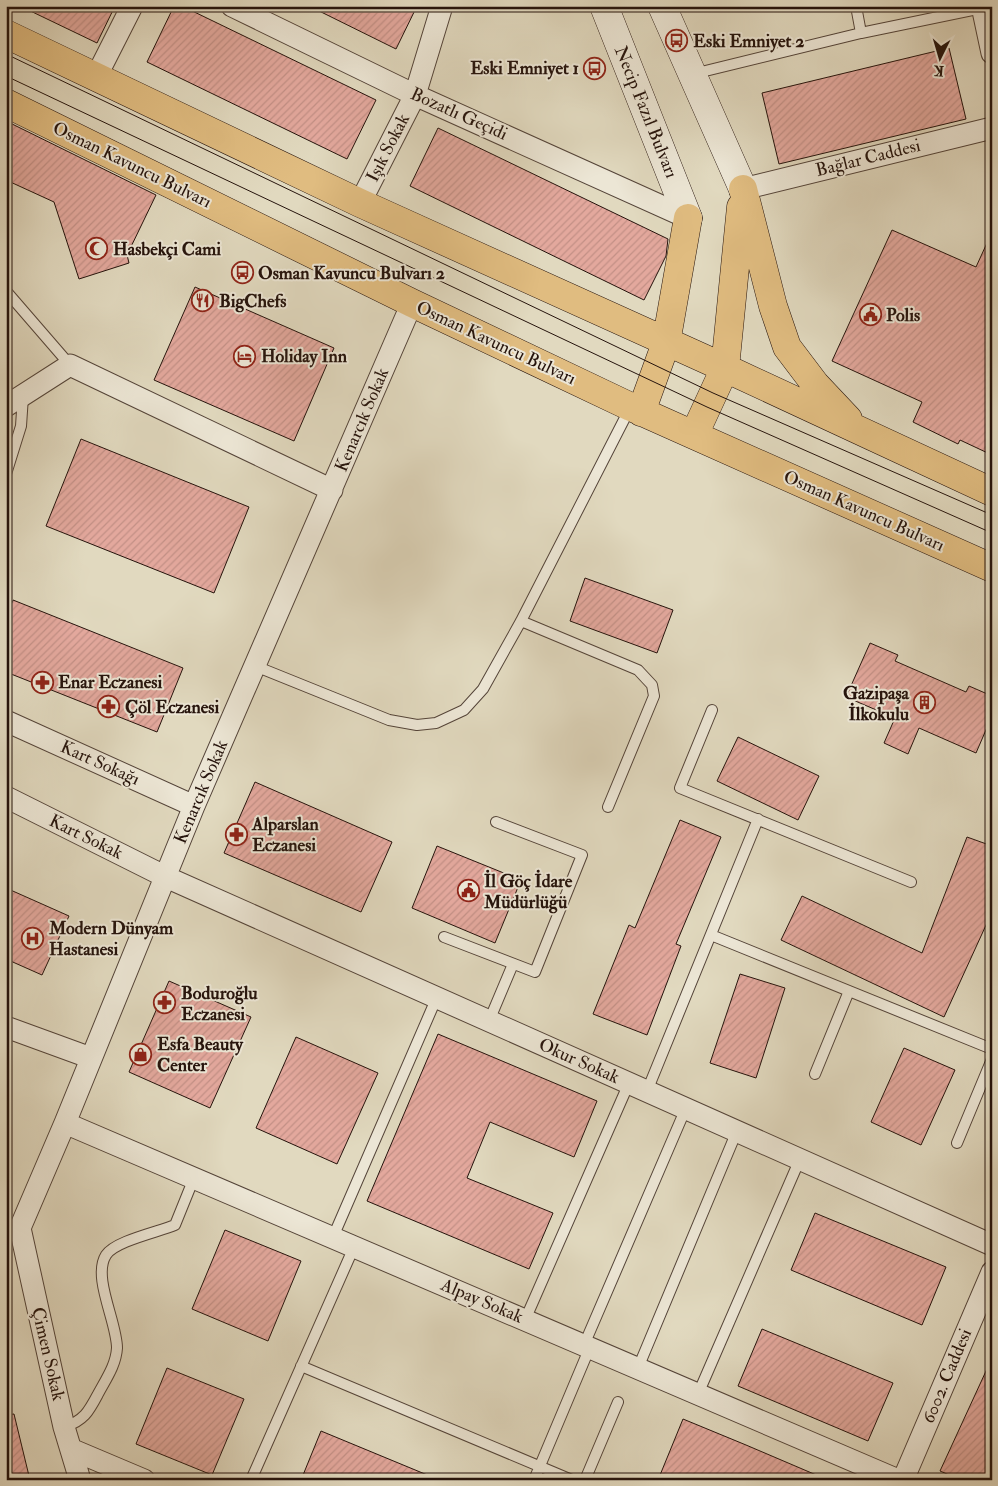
<svg xmlns="http://www.w3.org/2000/svg" width="998" height="1486" font-family="'IM FELL Double Pica',serif">
  <defs>
    <pattern id="building-hatch" width="6" height="6" patternUnits="userSpaceOnUse" patternTransform="scale(1.25)"><rect width="6" height="6" fill="#e3a89d"/><path d="M-1 1l2-2M0 6l6-6M5 7l2-2" fill="none" stroke="#c39086"/></pattern>
  </defs>
  <rect width="100%" height="100%" fill="#e1d9bf"/>
  <filter id="stains"><feTurbulence type="fractalNoise" baseFrequency=".004" numOctaves="4"/><feColorMatrix values="0 0 0 0 .2 0 0 0 0 .09 0 0 0 0 .02 0 0 0 .5 -.17"/></filter>
  <radialGradient id="worn" r=".72"><stop offset=".6" stop-color="#630" stop-opacity="0"/><stop offset="1" stop-color="#630" stop-opacity=".3"/></radialGradient>
  <path fill="url(#building-hatch)" stroke="#25130c" d="M20,6H115L97,43Z
    M174,6H182L376,100L347,159L147,62Z
    M309,6H417L396,49Z
    M949,48L966,119L779,164L762,93Z
    M6,121L156,195L127,255L129,263L79,279L54,202L6,180Z
    M438,128L668,239L666,256L644,300L410,186Z
    M892,230L976,267L992,232V455L960,440L958,444L913,422L922,402L832,361Z
    M195,287L334,348L294,441L154,380Z
    M81,439L249,507L214,593L46,526Z
    M585,578L673,610L657,653L570,621Z
    M13,600L183,668L157,732L6,672V617Z
    M870,643L898,655L895,661L966,692L969,686L992,696V716L976,753L919,728L908,754L884,743L895,718L846,697Z
    M738,737L819,776L798,820L717,781Z
    M255,782L392,842L361,912L224,853Z
    M680,820L721,837L676,944L681,946L647,1035L593,1014L629,925L635,928Z
    M967,837L992,846V912L944,1017L781,940L802,896L922,953Z
    M437,846L521,880L495,943L412,908Z
    M6,888L69,916L42,975L6,959Z
    M740,974L785,988L756,1078L710,1063Z
    M169,981L251,1017L210,1108L129,1072Z
    M438,1034L597,1101L574,1157L490,1122L467,1178L553,1213L529,1269L367,1201Z
    M296,1037L378,1073L337,1164L256,1128Z
    M904,1048L955,1070L921,1145L871,1122Z
    M815,1213L946,1267L922,1325L791,1270Z
    M225,1230L301,1261L268,1341L192,1309Z
    M762,1329L893,1383L868,1441L738,1386Z
    M992,1358V1480H961L940,1471Z
    M167,1368L244,1399L212,1475L136,1444Z
    M14,1414L30,1480H6V1415Z
    M683,1419L746,1445L828,1480H658Z
    M321,1431L437,1479V1480H301Z"/>
  <g fill="none" stroke-linecap="round" stroke-linejoin="round">
    <defs>
      <path id="lane" d="M856,6L861,33
        M693,74L861,33L982,8
        M6,291L70,365
        M6,474L21,426L23,396
        M521,621L638,670L652,685L654,696L608,807
        M255,666L389,720L417,725L436,723L464,710L483,689L521,621L630,408
        M712,710L680,788L911,882
        M711,935L992,1049
        M444,937L535,972L582,855L496,822
        M489,1021L513,964
        M815,1074L849,991
        M647,1091L758,819
        M957,1143L992,1059
        M333,1237L437,997
        M525,1320L629,1083
        M584,1345L686,1108
        M301,1366L572,1480
        M638,1368L737,1131
        M698,1394L800,1159
        M64,1427C84,1421 89,1411 98,1394C106,1379 116,1365 117,1348C117,1322 92,1277 106,1255C115,1241 158,1232 175,1225L194,1178
        M251,1480L354,1247
        M534,1480L590,1347
        M585,1480L618,1402"/>
      <path id="street" d="M232,6L415,95L688,218
        M982,6L992,53
        M96,77L132,6
        M743,189L992,128
        M360,203L415,95L442,6
        M6,406L70,365L332,490
        M6,721L194,806
        M6,797L166,877L992,1245
        M6,1027L91,1058
        M65,1123L898,1480
        M20,1228L65,1123L194,806L412,303
        M20,1228L64,1427L80,1480
        M73,1450L144,1480
        M903,1480L992,1272"/>
      <path id="secondary" d="M604,6L688,218
        M662,6L743,189"/>
      <path id="highway" d="M6,34L360,203L725,368L992,492
        M6,103L412,303L631,407L992,568
        M743,189L773,306L787,347L815,384L848,419
        M641,412L666,343L688,218
        M694,435L725,368L741,207"/>
    </defs>
    <use href="#lane" stroke="#544439" stroke-width="12"/>
    <use href="#street" stroke="#544439" stroke-width="23"/>
    <use href="#secondary" stroke="#25130c" stroke-width="29"/>
    <use href="#highway" stroke="#25130c" stroke-width="29"/>
    <use href="#lane" stroke="#ece6d5" stroke-width="10"/>
    <use href="#street" stroke="#ece6d5" stroke-width="21"/>
    <use href="#secondary" stroke="#ece6d5" stroke-width="28"/>
    <use href="#highway" stroke="#e0bc80" stroke-width="28"/>
    <path stroke="#25130c" stroke-width="1" d="M6,54L713,393L992,515
      M6,76L707,407L992,533"/>
  </g>
  <defs>
    <symbol id="bus-ring" viewBox="-11 -11 22 22"><circle r="9.5" fill="#ece6d5" stroke="#8f2418" stroke-width="1.5"/><path d="M-5-6H5V4H4V6H2V4H-2V6H-4V4H-5ZM-3.5-4V0h7V-4ZM-3.5 1.2v1.5H-2V1.2ZM2 1.2v1.5H3.5V1.2Z" fill="#8f2418"/></symbol>
    <symbol id="mosque-ring" viewBox="-11 -11 22 22"><circle r="9.5" fill="#ece6d5" stroke="#8f2418" stroke-width="1.5"/><path d="M3.5-4.9A6 6 0 1 0 3.5 4.9A5 5 0 1 1 3.5-4.9Z" fill="#8f2418"/></symbol>
    <symbol id="restaurant-ring" viewBox="-11 -11 22 22"><circle r="9.5" fill="#ece6d5" stroke="#8f2418" stroke-width="1.5"/><path d="M-5-6h1v4h1v-4h1v4h1v-4h1v5L-1.5 .5V6h-2V.5L-5-1ZM5-6V6H3V1.5H1.5Q1.5-4 5-6Z" fill="#8f2418"/></symbol>
    <symbol id="civic-ring" viewBox="-11 -11 22 22"><circle r="9.5" fill="#ece6d5" stroke="#8f2418" stroke-width="1.5"/><path d="M-.6-6.5H3V-4.5H.6V-3L4-1V1h2V6H-6V1h2V-1L-.6-3ZM-1.2 2.5V6h2.4V2.5Z" fill="#8f2418"/></symbol>
    <symbol id="hotel-ring" viewBox="-11 -11 22 22"><circle r="9.5" fill="#ece6d5" stroke="#8f2418" stroke-width="1.5"/><path d="M-6-4.5h1.5V1H6V5H4.5V3h-9V5H-6ZM-4 0a1.8 1.8 0 1 1 3.6 0ZM.5 0V-2.5h3Q6-2.5 6 0Z" fill="#8f2418"/></symbol>
    <symbol id="pharmacy-ring" viewBox="-11 -11 22 22"><circle r="9.5" fill="#ece6d5" stroke="#8f2418" stroke-width="1.5"/><path d="M-2-6h4v4h4v4h-4v4h-4v-4h-4v-4h4Z" fill="#8f2418"/></symbol>
    <symbol id="building-ring" viewBox="-11 -11 22 22"><circle r="9.5" fill="#ece6d5" stroke="#8f2418" stroke-width="1.5"/><path d="M-4-6H4V6H1V3H-1V6H-4ZM-2.5-4.3h1.7v1.8h-1.7ZM.8-4.3h1.7v1.8H.8ZM-2.5-1h1.7V.8h-1.7ZM.8-1h1.7V.8H.8Z" fill="#8f2418"/></symbol>
    <symbol id="hospital-ring" viewBox="-11 -11 22 22"><circle r="9.5" fill="#ece6d5" stroke="#8f2418" stroke-width="1.5"/><path d="M-5-5h3v3.5h4V-5h3V5h-3V1.5h-4V5h-3Z" fill="#8f2418"/></symbol>
    <symbol id="shop-ring" viewBox="-11 -11 22 22"><circle r="9.5" fill="#ece6d5" stroke="#8f2418" stroke-width="1.5"/><path d="M-5-2.5h2.3a2.7 3.5 0 0 1 5.4 0H5L5.5 6h-11ZM-1.5-2.5h3a1.5 2.3 0 0 0-3 0Z" fill="#8f2418"/></symbol>
  </defs>
  <g fill-rule="evenodd">
    <use href="#bus-ring" x="664" y="28" width="25" height="25"/>
    <use href="#bus-ring" x="582" y="56" width="25" height="25"/>
    <use href="#mosque-ring" x="84" y="236" width="25" height="25"/>
    <use href="#bus-ring" x="230" y="260" width="25" height="25"/>
    <use href="#restaurant-ring" x="190" y="288" width="25" height="25"/>
    <use href="#civic-ring" x="858" y="302" width="25" height="25"/>
    <use href="#hotel-ring" x="232" y="344" width="25" height="25"/>
    <use href="#pharmacy-ring" x="30" y="670" width="25" height="25"/>
    <use href="#building-ring" x="912" y="690" width="25" height="25"/>
    <use href="#pharmacy-ring" x="96" y="694" width="25" height="25"/>
    <use href="#pharmacy-ring" x="224" y="822" width="25" height="25"/>
    <use href="#civic-ring" x="456" y="878" width="25" height="25"/>
    <use href="#hospital-ring" x="20" y="926" width="25" height="25"/>
    <use href="#pharmacy-ring" x="152" y="990" width="25" height="25"/>
    <use href="#shop-ring" x="128" y="1042" width="25" height="25"/>
  </g>
  <g text-anchor="middle" dominant-baseline="central" stroke-width="4" stroke-linejoin="round" paint-order="stroke">
    <g font-size="18" font-weight="bold" fill="#25130c" stroke="#ece6d5" text-anchor="start">
      <text x="693" y="41">Eski Emniyet 2</text>
      <text x="579" y="68" text-anchor="end">Eski Emniyet 1</text>
      <text x="113" y="249">Hasbekçi Cami</text>
      <text x="258" y="273">Osman Kavuncu Bulvarı 2</text>
      <text x="219" y="301">BigChefs</text>
      <text x="886" y="315">Polis</text>
      <text x="261" y="356">Holiday Inn</text>
      <text x="58" y="682">Enar Eczanesi</text>
      <text x="909" y="693" text-anchor="end">Gazipaşa<tspan x="909" dy="21">İlkokulu</tspan></text>
      <text x="125" y="707">Çöl Eczanesi</text>
      <text x="252" y="824">Alparslan<tspan x="252" dy="21">Eczanesi</tspan></text>
      <text x="484" y="881">İl Göç İdare<tspan x="484" dy="21">Müdürlüğü</tspan></text>
      <text x="49" y="928">Modern Dünyam<tspan x="49" dy="21">Hastanesi</tspan></text>
      <text x="181" y="993">Boduroğlu<tspan x="181" dy="21">Eczanesi</tspan></text>
      <text x="157" y="1044">Esfa Beauty<tspan x="157" dy="21">Center</tspan></text>
    </g>
    <g font-size="18" fill="#25130c" stroke="#ece6d5">
      <text transform="translate(646 112) rotate(68)">Necip Fazıl Bulvarı</text>
      <text transform="translate(459 114) rotate(24)">Bozatlı Geçidi</text>
      <text transform="translate(388 148) rotate(-63)">Işık Sokak</text>
      <text transform="translate(868 158) rotate(-14)">Bağlar Caddesi</text>
      <text transform="translate(132 165) rotate(26)">Osman Kavuncu Bulvarı</text>
      <text transform="translate(496 343) rotate(25)">Osman Kavuncu Bulvarı</text>
      <text transform="translate(362 420) rotate(-67)">Kenarcık Sokak</text>
      <text transform="translate(864 511) rotate(24)">Osman Kavuncu Bulvarı</text>
      <text transform="translate(100 763) rotate(24)">Kart Sokağı</text>
      <text transform="translate(201 792) rotate(-67)">Kenarcık Sokak</text>
      <text transform="translate(86 837) rotate(26)">Kart Sokak</text>
      <text transform="translate(579 1061) rotate(24)">Okur Sokak</text>
      <text transform="translate(482 1301) rotate(23)">Alpay Sokak</text>
      <text transform="translate(48 1354) rotate(77)">Çimen Sokak</text>
      <text transform="translate(947 1376) rotate(-67)">6002. Caddesi</text>
    </g>
  </g>
  <rect width="998" height="1486" fill="none" stroke="#e1d9bf" stroke-width="25"/>
  <rect x="8" y="8" width="983" height="1471" fill="none" stroke="#25130c" stroke-width="2.5"/>
  <rect x="12" y="12" width="973" height="1461" fill="none" stroke="#25130c"/>
  <g transform="translate(940 58) rotate(185)" stroke="#ece6d5" stroke-width="4" paint-order="stroke">
  <path d="M0-4L9 19L0 12L-9 19Z" fill="#25130c"/>
  <text y="-8" font-size="14" font-weight="bold" text-anchor="middle" fill="#25130c">K</text>
  </g>
  <rect width="100%" height="100%" filter="url(#stains)"/>
  <rect width="100%" height="100%" fill="url(#worn)"/>
</svg>
